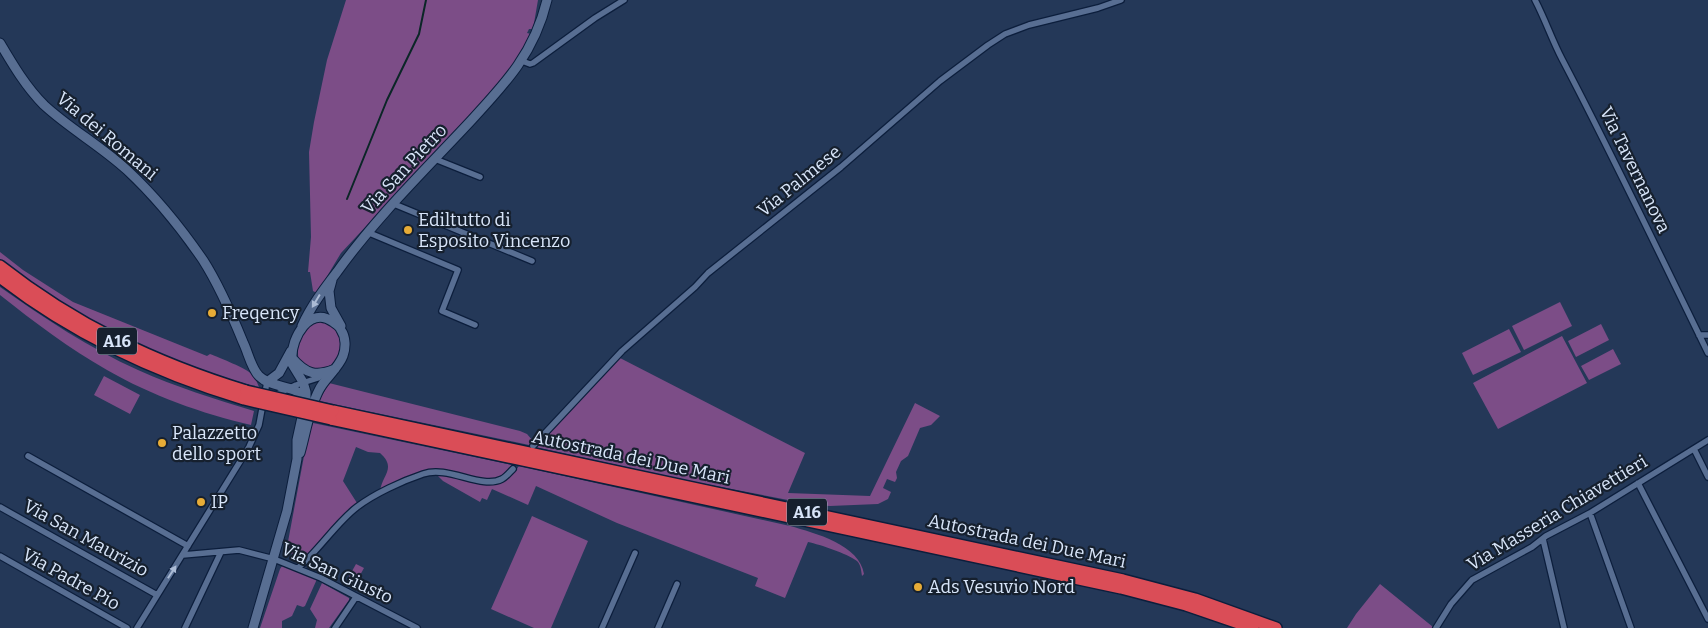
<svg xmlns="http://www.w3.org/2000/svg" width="1708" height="628" font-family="Bitter,serif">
  <rect width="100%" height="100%" fill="#243858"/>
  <path fill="#7c4d87" d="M346,0H538L533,29H529L527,33L531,34L517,61L500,83L341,253L317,293L313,291L310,272H308L311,237L309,152L314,122L327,60Z
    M0,252L23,270L73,302L207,356L210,354C220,358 246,368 253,375C256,379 258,385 260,389L243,383L194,369L142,347L73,311L4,263L0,260Z
    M0,287C44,318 89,348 138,370C176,387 215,399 254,411L251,425C203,414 150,395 107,370C70,349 34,322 0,295Z
    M1560,302L1572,326L1524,350L1512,326Z
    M318,320L337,328C345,352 341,365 315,371L299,361C296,350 299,334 307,326C310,324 315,322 318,320Z
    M1601,324L1609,340L1576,357L1568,341Z
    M1509,329L1521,352L1473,375L1462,353Z
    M1562,336L1587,383L1498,429L1473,383Z
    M1613,349L1621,364L1589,380L1581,366Z
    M620,358L805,453L788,493L870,496L915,403L940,416L931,425L920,428L908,456L901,461L896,472L897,478L895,482L887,479L883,488L891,492L888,499L878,504L830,506L814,505L695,482L535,447L607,369Z
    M104,376L140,395L130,414L94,395Z
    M329,383L520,431L527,434L533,441L529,445L319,401Z
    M313,423L512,465C489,496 462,466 433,469C415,471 396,484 380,491C382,475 397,468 380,453L368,452L356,447L343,481L357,503L309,554C300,561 291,557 287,547L307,440Z
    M519,466L790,526C815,533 860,545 864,574L862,576C861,570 861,565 857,561C846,553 821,545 808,542L785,598L755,586L758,578L617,523L536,486L528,505L492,489L487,500L482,498L480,502L443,481L436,474H444L490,485C503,483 511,477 519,466Z
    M532,516L588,541L551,628H534L491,609Z
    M356,564L364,568L355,584L347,580Z
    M282,566L300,570L317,579L305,606L303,607L297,605L292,616L282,621V628H260L280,569Z
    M322,583L349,598V600L329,628H315L317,620L310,609Z
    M1380,584L1433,627L1432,628H1347L1356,614Z"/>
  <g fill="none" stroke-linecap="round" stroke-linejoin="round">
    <path stroke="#0b2627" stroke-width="2" d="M347,199L387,100L419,34L426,0"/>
    <defs>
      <path id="street" d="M1535,0C1545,19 1552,40 1562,59C1613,156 1660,255 1708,353
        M522,61L530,64L533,63L595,18L624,0
        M435,159L480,177
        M394,204L532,261
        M367,232L458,270L442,311L475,325
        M1699,335H1708
        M273,396L296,385L318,378L322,375
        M533,446L622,351L695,287L708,273L841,167L940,81L988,45L1005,34L1029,25L1098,8L1121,0
        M1694,449L1708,477
        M28,456L188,546
        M1638,483L1708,619
        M0,507L157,595
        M1590,513L1631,628
        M1543,539L1564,628
        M183,555L239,550L274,559L321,578L417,628
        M0,556L127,628
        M298,568C319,550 337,522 357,507C374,494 402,481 423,474C449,465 481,490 502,479C506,477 510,472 513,469
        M137,628L249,447L259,425L267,382
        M185,628L221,552
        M335,628L356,597
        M602,628L635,553
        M658,628L677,584
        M1436,628L1451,604L1472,580L1532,547L1546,536L1590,513L1708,440"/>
      <path id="secondary" d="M0,43C13,65 26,87 44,105C70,129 101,146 127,170C156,197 181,228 203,260C219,285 232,315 243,342C248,352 251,368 259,376C272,389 295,384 306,399
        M332,280L329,291L331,308L341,326
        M302,326C311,306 324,289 337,272C375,219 421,174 466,126C503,86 534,55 547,0
        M267,382L279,373L291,351
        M300,453C306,432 309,409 319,390C325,378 338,369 343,356C346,348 346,337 341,330C340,327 336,324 333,322C310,305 291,338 292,358C306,374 316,377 335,369
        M253,628L287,511L297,459V440L306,399V392L303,382L292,364V358"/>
      <path id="highway" d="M0,266C75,325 155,363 246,391
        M0,277C73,334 155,372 244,399
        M333,411L1123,580L1195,599L1276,628
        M331,419L1121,588L1186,605L1253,628"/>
    </defs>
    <use href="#street" stroke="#0c1e3c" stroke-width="8"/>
    <use href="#secondary" stroke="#0c1e3c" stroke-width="11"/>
    <use href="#highway" stroke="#0c1e3c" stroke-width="14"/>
    <use href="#street" stroke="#586e92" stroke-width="5.5"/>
    <use href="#secondary" stroke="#586e92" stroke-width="9"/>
    <use href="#highway" stroke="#da4d57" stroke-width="11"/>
    <defs>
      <path id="highway-bridge" d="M246,391L333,411
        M244,399L331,419"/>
    </defs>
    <use href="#highway-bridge" stroke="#0c1e3c" stroke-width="14" stroke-linecap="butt"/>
    <use href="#highway-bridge" stroke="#da4d57" stroke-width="11"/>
  </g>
  <defs><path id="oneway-solid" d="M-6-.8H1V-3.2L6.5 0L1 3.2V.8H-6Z" transform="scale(1.25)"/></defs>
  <g fill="#abbbd5">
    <use href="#oneway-solid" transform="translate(316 301) rotate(121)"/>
    <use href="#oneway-solid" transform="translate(172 572) rotate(-57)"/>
  </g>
  <g fill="#e7ac37" stroke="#16202e" stroke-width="2">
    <circle cx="408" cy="230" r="5"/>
    <circle cx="212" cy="313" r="5"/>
    <circle cx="162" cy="443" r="5"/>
    <circle cx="201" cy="502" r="5"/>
    <circle cx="918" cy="587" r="5"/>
  </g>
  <g text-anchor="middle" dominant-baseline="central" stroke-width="4.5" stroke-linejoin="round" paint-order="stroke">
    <g fill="#16202e" stroke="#9eaabc" stroke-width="1">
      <rect x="97" y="327.5" width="40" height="27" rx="4"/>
      <rect x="787" y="498.5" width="40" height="27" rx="4"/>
    </g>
    <g font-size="16" font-weight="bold" fill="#d8e5f9">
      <text x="117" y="341">A16</text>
      <text x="807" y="512">A16</text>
    </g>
    <g font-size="18" fill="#d8e5f9" stroke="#16202e">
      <text transform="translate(107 136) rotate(40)">Via dei Romani</text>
      <text transform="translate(404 169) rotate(-47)">Via San Pietro</text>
      <text transform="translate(1635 170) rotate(64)">Via Tavernanova</text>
      <text transform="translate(799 181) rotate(-39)">Via Palmese</text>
      <text transform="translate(631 457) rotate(12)">Autostrada dei Due Mari</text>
      <text transform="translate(1557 513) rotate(-31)">Via Masseria Chiavettieri</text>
      <text transform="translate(86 538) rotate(29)">Via San Maurizio</text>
      <text transform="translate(1027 541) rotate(12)">Autostrada dei Due Mari</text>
      <text transform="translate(337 573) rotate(25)">Via San Giusto</text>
      <text transform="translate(71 579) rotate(29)">Via Padre Pio</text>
    </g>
    <g font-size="18" fill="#d8e5f9" stroke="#16202e" text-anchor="start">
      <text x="418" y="220">Ediltutto di<tspan x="418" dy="21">Esposito Vincenzo</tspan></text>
      <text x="222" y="313">Freqency</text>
      <text x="172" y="433">Palazzetto<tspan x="172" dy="21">dello sport</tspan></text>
      <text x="211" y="502">IP</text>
      <text x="928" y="587">Ads Vesuvio Nord</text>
    </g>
  </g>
</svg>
